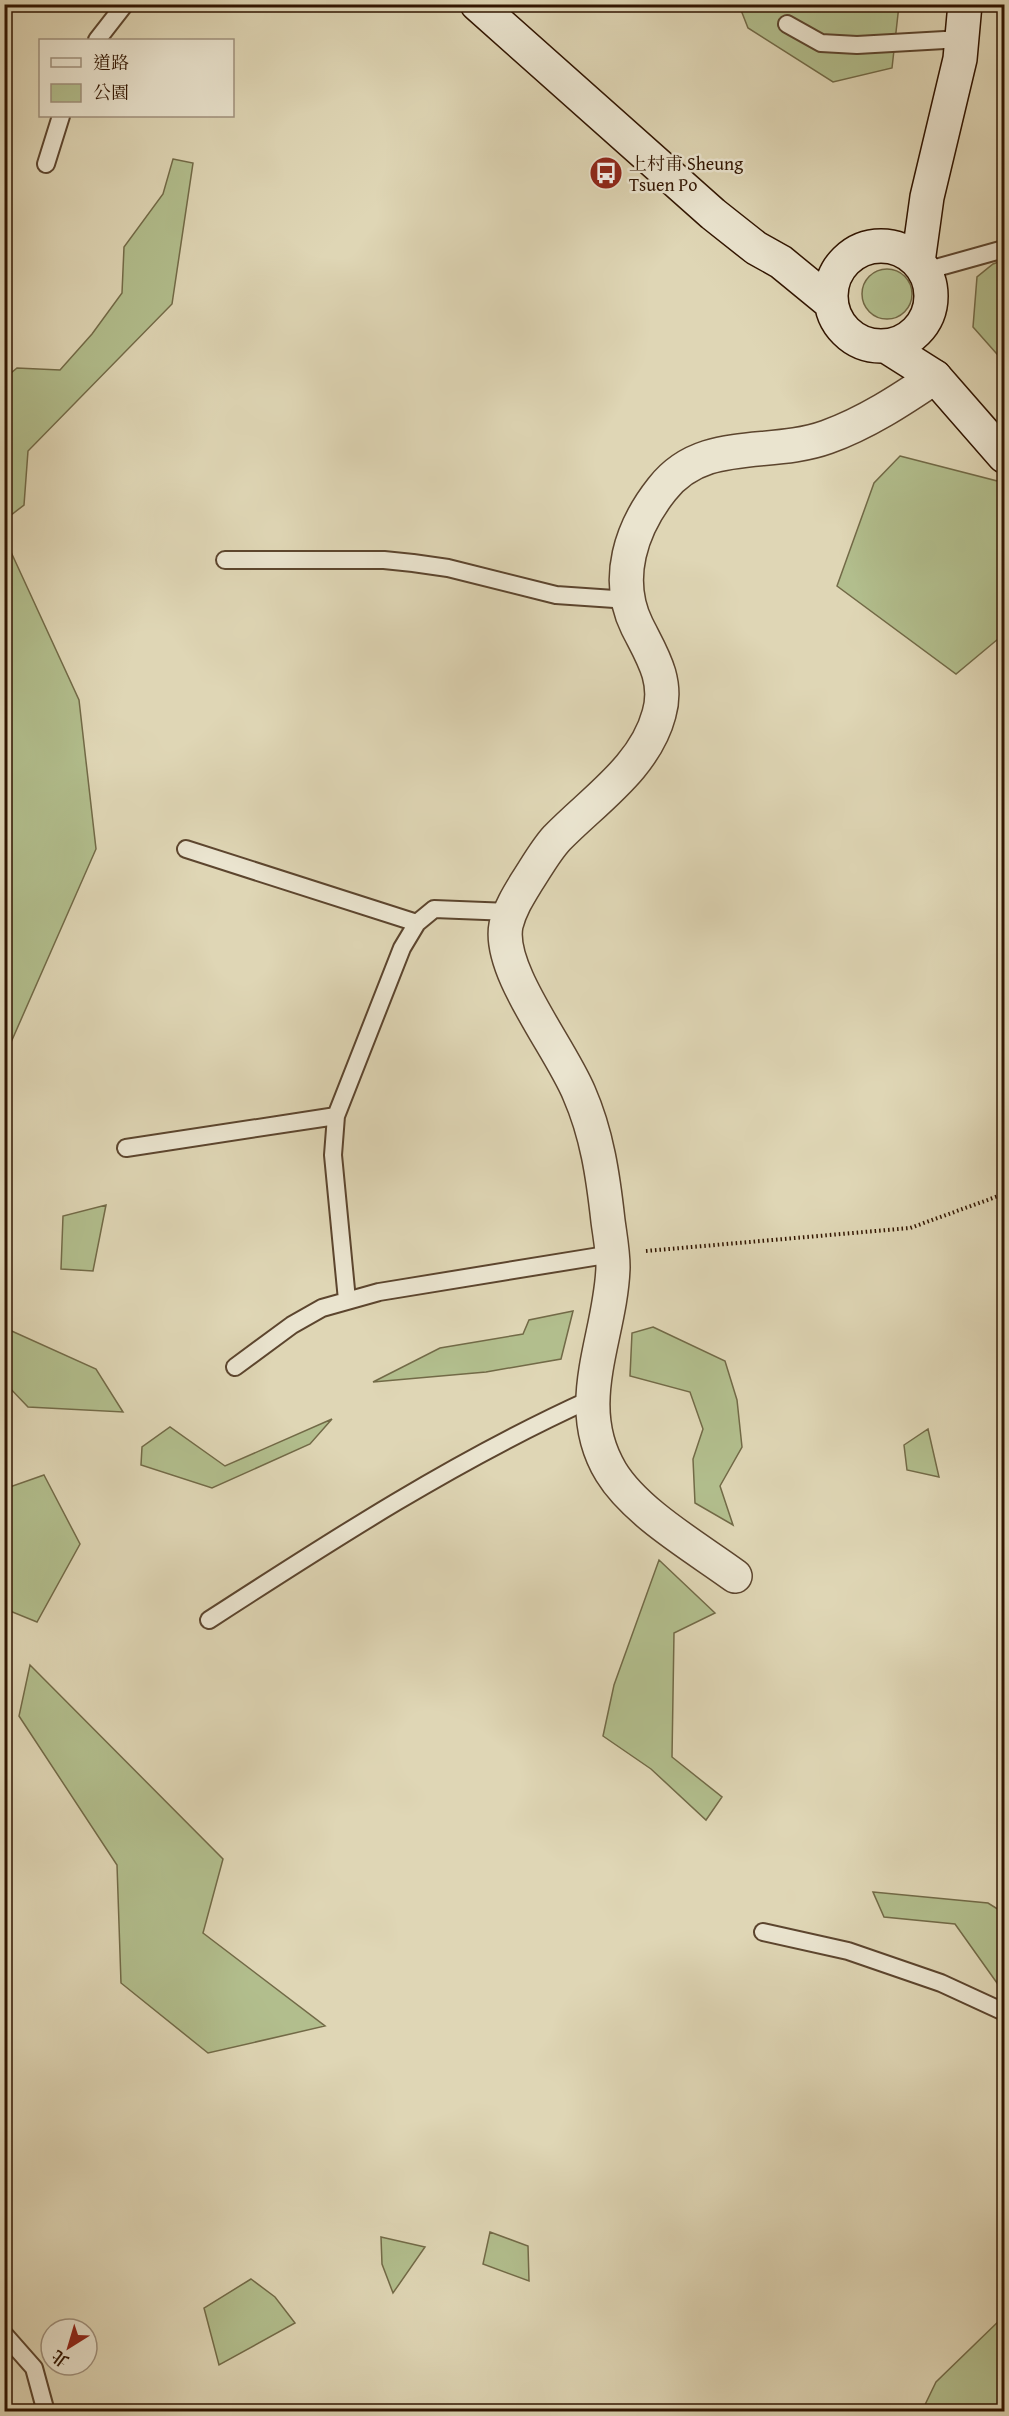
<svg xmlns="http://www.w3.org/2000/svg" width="1009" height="2416" font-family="'Gentium Book Plus','Noto Serif TC',serif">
  <rect width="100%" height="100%" fill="#dfd6b5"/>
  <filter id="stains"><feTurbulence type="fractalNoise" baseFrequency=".00333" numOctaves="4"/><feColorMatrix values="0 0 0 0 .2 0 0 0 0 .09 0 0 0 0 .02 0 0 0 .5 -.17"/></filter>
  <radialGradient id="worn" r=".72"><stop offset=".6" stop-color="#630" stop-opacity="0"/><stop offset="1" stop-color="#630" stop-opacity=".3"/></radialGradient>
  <path fill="#b2be8d" stroke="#726a47" stroke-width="1.5" d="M739,5H899L892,68L833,82L748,28Z
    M173,159L193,163L172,304L28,451L24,505L6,519L5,378L17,368L60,370L92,334L122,293L124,247L163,194Z
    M1004,260V362L973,327L977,277L993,264Z
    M862 294a25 25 0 1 1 50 0a25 25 0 1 1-50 0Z
    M900,456L1001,482L1004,488V634L956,674L837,586L874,483Z
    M5,539L79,700L96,849L5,1056Z
    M106,1205L93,1271L61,1269L63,1216Z
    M573,1311L561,1359L486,1372L373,1382L440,1348L523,1334L529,1320Z
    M653,1327L725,1361L737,1400L742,1447L720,1486L733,1525L695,1503L693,1459L703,1429L690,1392L630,1376L632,1333Z
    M5,1328L96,1369L123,1412L28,1407L5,1383Z
    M332,1419L310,1444L212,1488L141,1465L142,1447L170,1427L225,1466Z
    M928,1429L939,1477L907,1470L904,1445Z
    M44,1475L80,1544L37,1622L5,1609L4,1489Z
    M659,1560L715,1613L674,1633L672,1757L722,1797L706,1820L651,1769L603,1736L614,1685Z
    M30,1665L223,1859L203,1933L325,2026L208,2053L121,1983L117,1865L19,1716Z
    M873,1892L988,1903L1004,1913V1986L1002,1990L955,1924L884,1917Z
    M490,2232L528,2246L529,2281L483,2264Z
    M381,2237L425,2247L393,2293L382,2264Z
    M251,2279L275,2297L295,2323L219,2365L204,2308Z
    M1004,2316V2411H922L936,2382Z"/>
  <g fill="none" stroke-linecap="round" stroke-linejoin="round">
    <defs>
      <path id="service" d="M787,24L821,43L857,45L962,39
        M97,40L125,4
        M46,164L61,116
        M925,271L1004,249
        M225,560H384L413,563L448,568L556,595L629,600
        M186,849L417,923
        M126,1148L336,1116
        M347,1300L333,1155L336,1116L402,948L417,923L434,909L511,912
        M235,1367L292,1325L322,1308L379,1292L612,1254
        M209,1620C334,1539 456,1460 591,1399
        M763,1932L848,1951L941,1983L1004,2012
        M4,2334L34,2368L46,2412"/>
      <path id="minor" d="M735,1576C697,1548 636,1513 611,1472C570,1404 611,1337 613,1267C613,1252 610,1236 608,1221C603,1176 597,1134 579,1093C560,1047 497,970 506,925C510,909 518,896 526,883C536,868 545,851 557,838C594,800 645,767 659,714C669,680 651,654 637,626C614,579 631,528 662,489C703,436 769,458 827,437C866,423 901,400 935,377"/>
      <path id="secondary" d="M477,4L713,214L756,248L781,262L831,303
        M831 296a50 50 0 1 1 100 0a50 50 0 1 1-100 0Z
        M918,262L927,197L960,59L965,4
        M886,346L935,377L1004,456"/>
    </defs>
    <use href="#service" stroke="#5c452e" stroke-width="20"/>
    <use href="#minor" stroke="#5c452e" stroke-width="36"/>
    <use href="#secondary" stroke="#311501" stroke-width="36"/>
    <path stroke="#311501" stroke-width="4" stroke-dasharray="1.5 3" stroke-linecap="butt" d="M646,1251L910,1228L1004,1194"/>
    <use href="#service" stroke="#eae4cf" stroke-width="16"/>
    <use href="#minor" stroke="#eae4cf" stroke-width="33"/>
    <use href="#secondary" stroke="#eae4cf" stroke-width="33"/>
  </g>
  <defs>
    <symbol id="bus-disc" viewBox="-11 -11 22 22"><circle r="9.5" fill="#8f2418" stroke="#eae4cf"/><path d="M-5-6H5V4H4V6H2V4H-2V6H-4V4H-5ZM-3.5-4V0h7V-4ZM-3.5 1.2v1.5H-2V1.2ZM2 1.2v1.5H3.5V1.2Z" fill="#fff"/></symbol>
  </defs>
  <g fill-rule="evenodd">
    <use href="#bus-disc" x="587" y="154" width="38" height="38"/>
  </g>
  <g text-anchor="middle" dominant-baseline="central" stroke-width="5" stroke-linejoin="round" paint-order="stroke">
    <g font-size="18" fill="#311501" stroke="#eae4cf" text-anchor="start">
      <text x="629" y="163">上村甫 Sheung<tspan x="629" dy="21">Tsuen Po</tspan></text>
    </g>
  </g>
  <rect width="1009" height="2416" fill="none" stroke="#dfd6b5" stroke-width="24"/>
  <rect x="6" y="6" width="997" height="2404" fill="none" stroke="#311501" stroke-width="3"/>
  <rect x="12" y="12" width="985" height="2392" fill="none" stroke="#311501" stroke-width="1.5"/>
  <rect x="39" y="39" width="195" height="78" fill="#eae4cf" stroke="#a0917d" stroke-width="1.5"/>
  <rect x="51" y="58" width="30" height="9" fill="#eae4cf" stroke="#a0917d" stroke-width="1.5"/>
  <text x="93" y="69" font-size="18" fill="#311501">道路</text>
  <rect x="51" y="84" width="30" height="18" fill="#b2be8d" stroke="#a0917d" stroke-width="1.5"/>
  <text x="93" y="99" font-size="18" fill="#311501">公園</text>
  <g transform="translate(69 2347) rotate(217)"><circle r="28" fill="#eae4cf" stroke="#a0917d" stroke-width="1.5"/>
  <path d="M0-4.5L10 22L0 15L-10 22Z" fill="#8f2418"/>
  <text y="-9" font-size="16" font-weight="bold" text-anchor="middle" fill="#311501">北</text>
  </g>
  <rect width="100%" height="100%" filter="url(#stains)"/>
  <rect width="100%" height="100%" fill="url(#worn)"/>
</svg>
